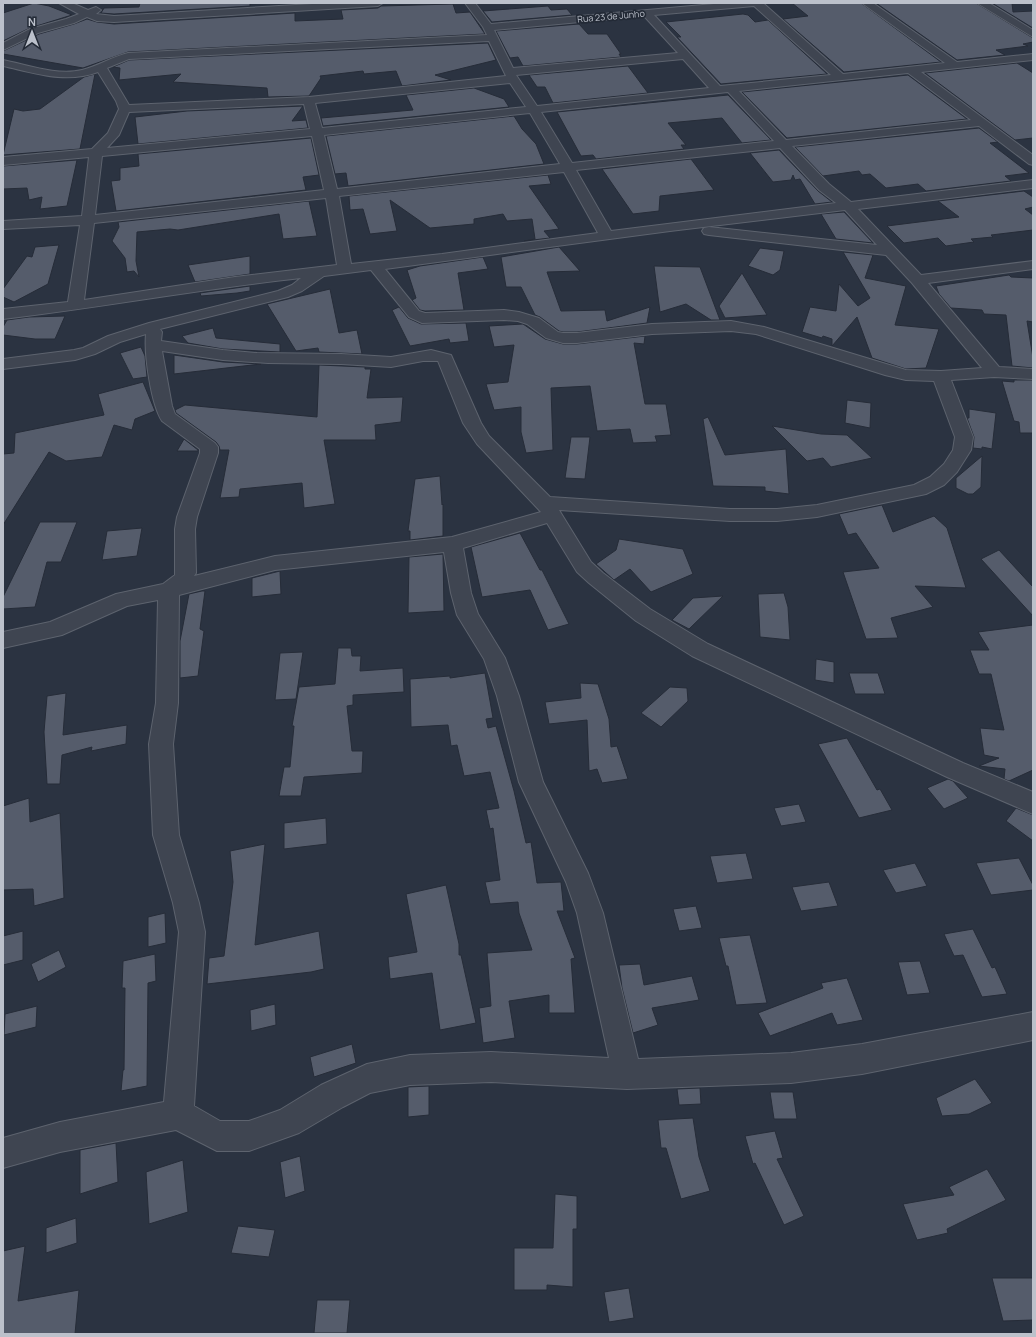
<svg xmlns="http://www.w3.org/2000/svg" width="1036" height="1337" font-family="Manrope,sans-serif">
  <rect width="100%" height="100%" fill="#2b3341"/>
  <path fill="#555c6b" stroke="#262c38" d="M34,3L49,6L72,15L30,28L3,41V13Z
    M140,3H250V6L114,14L101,13L104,8L139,7Z
    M792,3H861L941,62L844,72L783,19L808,16Z
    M876,3H976L1033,38V42L1023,44L1028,46L996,50L1005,55L957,60Z
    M992,3H1012L1013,12L1033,11V28Z
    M453,4L456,13L470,12L485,34L128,52L83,68L3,54V51L39,34L74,24L87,19L97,22L114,24L295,13V21L343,19L341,10L378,8L381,6Z
    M548,6L551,10L567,9L572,15L492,22L483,11Z
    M743,14L748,15L755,22L768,20L827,74L721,84L677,37H681L666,22Z
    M579,24L588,34H607L621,54H619L621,57L523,66L518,57L510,58L496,31Z
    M488,43L496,60L435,75L451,80L402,86L396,71L364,74L363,71L320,76L321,78L309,96L268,97L267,88L173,82L181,74L119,80L120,68L113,67L129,60Z
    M1017,63L1033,73V138L1015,140L925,73Z
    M628,66L648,93L553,103L545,87H537L529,75Z
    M95,74L80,149L3,155L14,109L23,111L40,109L84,77Z
    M908,75L967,119L787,138L742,92Z
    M474,88L504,99L509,107L323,126L321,118L413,110L406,95Z
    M728,95L771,140L742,143L722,118L668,123L686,145H681L684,149L596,159L593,155L581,156L557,112Z
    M303,106L292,121L306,120L308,128L138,144L135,117L187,111Z
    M514,116L522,129L536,144L544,164L348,186L346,173L335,174L326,136Z
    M979,128L998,142L990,143L1029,173L1005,176L1011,181L926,191L918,184L886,188L870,174L862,175L859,171L823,176L795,147Z
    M311,138L319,175L303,177L306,190L116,211L111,181L120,180V168L139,166L138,154Z
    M779,150L818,191L832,202L815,204L800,179L795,180L793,175L791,180L773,182L750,153Z
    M691,159L714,190L660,196L659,211L633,214L602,169Z
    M77,160L67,206L40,209L42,197L29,200L27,188L3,189V166Z
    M548,175L551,184L529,186L559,229L544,231L550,238L524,241L535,239L532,219L507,221L503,214L474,219V224L430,228L390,200L397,231L370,234L363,209L350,210L349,196Z
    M1024,191L1033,197V207L1025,209L1033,215V230L991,235L993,237L971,239L974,242L946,246L938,238L904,243L887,226L959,217L938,201Z
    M309,201L317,236L283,239L279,214L178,230L170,229L137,232L136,261L139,277L134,271L127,272L125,258L112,241L119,227L118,222Z
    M844,212L873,243L836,239L821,214Z
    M59,245L48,284L14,302L3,297V289L27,256L32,257L35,247Z
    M559,247L580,271L547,272L561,311L605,310L607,321L650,307L647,323L577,332H563L559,331L540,317L535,315L521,287H506L501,257Z
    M760,248L784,251L780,270L773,275L748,266Z
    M843,252L873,255L865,278L906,286L895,325L939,329L926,368L906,369L872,358L857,317L832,346V339L823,336L822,338L802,332L810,307L836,311L839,284L858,306L870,298Z
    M250,256V274L195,282L188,265Z
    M483,257L488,269L458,273L464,310L425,311L420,310L412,300L416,298L407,270L420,266Z
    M654,266L700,267L720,320H711L686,304L660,312Z
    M742,273L767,315L725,318L719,306Z
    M1009,275L1011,277L1033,278V322L1027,321L1033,358V368L1012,366L1006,315L984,314L982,310L951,308L939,294L936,286Z
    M250,286V291L237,293L201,296L200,293Z
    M330,289L339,333L357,330L362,354L319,352L318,348L296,351L267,304Z
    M399,307L408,318L421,324L466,323L469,341L450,343L449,339L410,346L392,310Z
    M65,316L55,339H35L3,335V327L7,320L29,317Z
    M523,324L545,339L563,344H577L645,336L644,344L634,343L645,404H666L671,435L655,436L657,442L633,443L630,429L597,431L590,386L551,388L553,450L526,453L521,432V407L494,410L486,384L508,382L514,345L494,347L489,326Z
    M213,328L216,338L280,344V352L223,349L188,343L182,336Z
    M141,347L145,356L147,377L133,379L120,353Z
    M174,355L223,362L261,364L174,374Z
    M319,365L365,367V369H371L367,398L403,397L401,422L375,425L376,440H324L335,504L304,508L302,483L240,489L239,497L220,498L229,450H220L219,446L216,442L176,413L175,410L185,405L317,417Z
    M1014,380H1033V433H1020L1019,422L1014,421L1002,381L1014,382Z
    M143,382L155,411L135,419L132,430L114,425L102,457L66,461L49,452L3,525V454L14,453L15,433L104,415L98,394Z
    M847,400L871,403L870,428L845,423Z
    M969,409L996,413L992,449L982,447V449L973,448L974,437L967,418H969Z
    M708,417L725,455L786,449L789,494L765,491V487L713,486L703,419Z
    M772,426L821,434L847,435L872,458L831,467L823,458L807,461Z
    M571,437H590L585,479L565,478Z
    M184,439L198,450V451H177Z
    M982,456L981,487L973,494H968L956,488V478Z
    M440,476L442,505L443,504V536L410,540V531H408L415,479Z
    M882,505L893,532L934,516L947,528L966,588L915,586L933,607L891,618L898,638L866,639L843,572L879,568L856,533L848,535L839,514Z
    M40,522H77L61,562H47L35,607L3,609V597Z
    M142,528L137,556L102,560L107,531Z
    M520,533L540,570H542L569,624L548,630L530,590L482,597L471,547Z
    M619,539L683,549L693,574L651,592L630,569L614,580L596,564L616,550Z
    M999,550L1033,587V616L981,559Z
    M443,554L444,611L408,613L409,557Z
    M280,571L281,594L252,597V578Z
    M202,591H205L200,629L204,631L198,676L180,678V641L189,594Z
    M784,593L788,607L790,640L760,637L758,594Z
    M723,596L689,629L672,620L693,598Z
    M1033,625V770L1009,781L1004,779L1005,769L979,766L999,758L984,755L980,728L1004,730L991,674H979L970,650H989L978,632Z
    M338,648H351L352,656H361L360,671L403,668L404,692L353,695V705L347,706L352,751H363L362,773L304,777L301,796H279L284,767H290L294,726H292L299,687L335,684Z
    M303,652L296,699L275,700L280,653Z
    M816,659L834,662V683L815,680Z
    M485,673L493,718L486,719L488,728L496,726L514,791L526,843L531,842L537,883L561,882L564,911H557L575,958L571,959L575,1013H549V995L509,1001L515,1038L483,1043L479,1008L491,1006L487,953L532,950L519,913L518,902L490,904L485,882L500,880L493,828L490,829L486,810L499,808L490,772L464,776L457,745L451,746L448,725L411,727L410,679L450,676V678Z
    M849,673H878L885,694H855Z
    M580,683L598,684L609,719L611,747L617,746L628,779L602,783L597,769L589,771L587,720L549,724L545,702L581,698Z
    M670,687L687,688L688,701L661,727L641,713Z
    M66,693L63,735L127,725L126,744L91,751L92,747L62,755L60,784H47L44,732L47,696Z
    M847,738L877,790L880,789L892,810L859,818L818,744Z
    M948,779L953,781L968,798L944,809L927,788Z
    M29,798L30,822L60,813L64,898L34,906L33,889L3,890V806Z
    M799,804L806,822L781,826L774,808Z
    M1016,808L1033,815V841L1006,821Z
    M326,818L327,844L284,849V823Z
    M265,844L255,945L319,931L324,969L311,972L207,984L209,958L224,956L233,882L230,851Z
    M746,853L753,879L717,883L710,856Z
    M1019,858L1033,885V890L991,895L976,863Z
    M915,863L927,886L896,893L883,870Z
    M829,882L838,906L801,911L792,887Z
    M446,885L459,944V955H461L476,1023L440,1030L432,973L390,979L388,957L417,952L406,894Z
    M696,906L702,928L679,931L673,909Z
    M165,913L166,943L148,947V917Z
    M973,929L992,968L995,967L1007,994L982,997L963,955L954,956L944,934Z
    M23,931V960L3,965V936Z
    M750,935L767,1003L736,1005L728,966H726L719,938Z
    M59,950L66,967L38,982L31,964Z
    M155,954L156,981L148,983L147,1086L121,1091L123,1070H124L125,988H122L123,961Z
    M920,961L930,993L907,995L898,962Z
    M640,964L644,985L692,976L699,1000L652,1008L658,1025L633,1033L622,988L619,965Z
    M847,978L863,1020L837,1025L832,1013L770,1036L758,1013L823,988L821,983Z
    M275,1004L276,1025L251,1031L250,1010Z
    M37,1006L36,1027L4,1035L5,1014Z
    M352,1044L356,1063L314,1077L310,1057Z
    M975,1079L992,1103L969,1114L942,1116L936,1098Z
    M429,1086V1115L408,1117V1087Z
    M700,1088L701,1104L679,1105L677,1089Z
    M770,1092H793L797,1119H774Z
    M693,1118L699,1157L710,1191L681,1199L666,1148H661L658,1120Z
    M775,1131L783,1158L777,1159L804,1216L784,1225L755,1163L753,1164L745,1136Z
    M116,1143L118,1182L80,1194V1150Z
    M300,1156L305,1191L285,1198L280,1162Z
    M183,1160L188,1212L149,1224L146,1172Z
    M987,1169L1006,1200L947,1229L948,1233L917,1240L903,1204L954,1195L949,1187Z
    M555,1194L577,1196V1229H573V1287L547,1285V1290H514V1248H553Z
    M76,1218L77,1243L46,1253V1228Z
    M238,1226L275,1230L269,1257L231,1253Z
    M25,1246L18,1301L79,1290L75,1334H3V1251Z
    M992,1278H1033V1320L1003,1321Z
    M629,1288L634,1318L609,1322L604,1292Z
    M317,1300H350L347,1333H314Z"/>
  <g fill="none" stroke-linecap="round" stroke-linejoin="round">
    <defs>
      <path id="minor" d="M59,3H72L88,10L96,7L101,10L96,14L114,16L329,3H383L378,6L114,22L97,21L87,17L74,23L38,33L3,50V43L30,29L66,19L79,14Z
        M465,3H475L491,24L725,3H763L843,74L945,63L862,3H873L957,62L1033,54V60L921,72L1033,155V165L1029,164L979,126L792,146L829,184L851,202L1033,180V188L858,209L921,275L1033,261V269L928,283L999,367L1033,369V379L994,377L951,380L973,437L971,450L957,472L944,485L926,494L817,517L777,521H730L559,510L591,562L603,573L650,609L708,644L963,763L1033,792V814L947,777L692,656L636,621L589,583L577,572L547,523L463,548L471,593L478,614L505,658L519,696L543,782L588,873L603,913L638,1059L791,1053L862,1044L1033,1012V1040L862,1074L791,1083L627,1089L491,1082L410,1085L370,1093L343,1107L299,1133L249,1151H217L176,1130L60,1152L3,1168V1138L60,1122L164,1102L179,932L173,903L153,835L149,744L156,703L158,600L127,606L62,635L3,648V632L50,622L116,594L163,584L175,575V529L177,517L200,453V449L162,421C151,404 144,354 146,334L120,342L95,354L75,360L3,369V359L74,350L83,348L108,336L149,323L278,291L292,285L301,278C201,289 103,307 3,319V309L68,302L80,225L3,229V221L82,216L89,157L3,165V157L92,149L108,133L119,109L116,101L98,72C66,84 35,73 3,66V60C28,65 57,76 82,70C98,66 112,57 128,53L487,35L483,27ZM754,6L831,75L720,86L654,15ZM644,16L678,53L513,68L494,30ZM489,41L506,76L309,97L129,105L107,68L129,59ZM683,59L709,88L537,106L516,75ZM908,73L971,120L786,140L739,91ZM510,83L526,107L322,128L315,103ZM728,92L774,141L572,163L541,112ZM304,104L310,129L107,148L119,135L129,112ZM530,113L560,164L337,189L324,135ZM312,136L324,190L95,215L102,156ZM780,148L819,190L836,203L611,231L576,170ZM564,172L598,233L442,254L351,264L339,196ZM326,198L337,265L235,277L84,300L94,223ZM845,210L877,245L709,227L704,228L702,231L704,234L709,235L886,255L912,283L982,368L941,371L906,370L764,327L731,321L652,324L577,333H563L558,332L539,318L519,312L504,310L425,313L419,311L385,269L670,231ZM371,270L409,317L422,323L504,320L518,321L527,324L546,338L563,343H577L652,334L731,331L756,334L885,375L906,380L934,381L955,437L953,450L944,464L930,477L914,485L817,505L777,509H730L550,497L489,436L481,423L451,355L431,350L391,357L341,354L257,353L223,350L161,341L162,332L160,329L288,297L302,291L324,276ZM162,351L223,360L268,363L341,364L391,367L423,361H438L463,423L477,444L541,512L452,537L275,556L194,576L196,573L195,529L197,517L218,453V447L215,443L175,414L172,406ZM444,552L451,593L457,615L484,659L497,696L519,782L566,882L577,913L609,1058L491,1052L410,1055L367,1064L321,1085L280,1110L249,1121H220L194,1106L205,932L199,903L179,835L173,744L178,703L179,595L275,570Z
        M977,3H989L1033,30V37Z"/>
    </defs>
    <use href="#minor" stroke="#5d636e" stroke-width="2"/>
    <use href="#minor" fill="#3f4551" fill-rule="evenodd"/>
  </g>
  <g text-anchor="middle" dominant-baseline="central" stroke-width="3.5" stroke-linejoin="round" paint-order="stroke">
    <g font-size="9" fill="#bcc1cb" stroke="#232a36">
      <text transform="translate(611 16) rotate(-5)">Rua 23 de Junho</text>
    </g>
  </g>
  <rect width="1036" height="1337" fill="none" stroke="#bcc1cb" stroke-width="8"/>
  <g transform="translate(32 32)" stroke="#232a36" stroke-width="3" paint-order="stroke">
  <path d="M0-3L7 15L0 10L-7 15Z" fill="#bcc1cb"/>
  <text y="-6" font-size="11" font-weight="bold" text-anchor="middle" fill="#bcc1cb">N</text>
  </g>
</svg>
